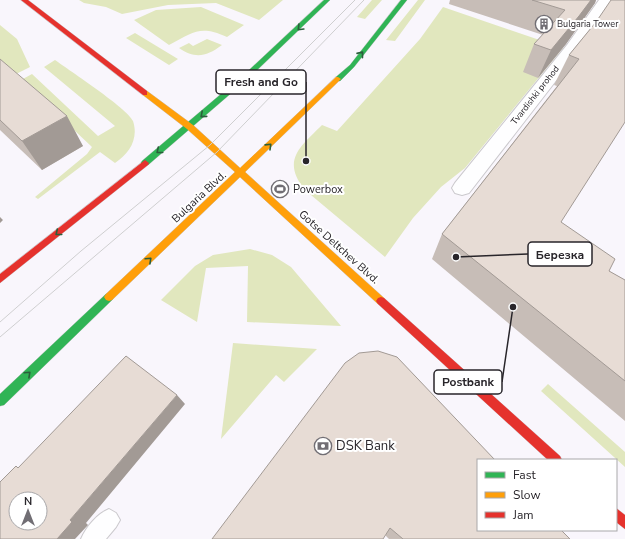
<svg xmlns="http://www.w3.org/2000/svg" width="625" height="539" font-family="'Nunito Sans',sans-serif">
  <rect width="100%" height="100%" fill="#f9f6fc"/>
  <path fill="#e1e7be" d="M79,0H283L259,20L216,3L168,5L122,14L106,7L84,3Z
    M372,0H382L365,19L357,17Z
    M418,0H425L395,41L386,40Z
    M201,7L244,25L227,37C200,25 194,32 169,45L134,20L156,10Z
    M443,7L563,48L465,168L441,187L413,218L385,257L305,190C281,160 300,147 322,125L337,131L420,39Z
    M0,25L17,39L30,67L16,74L0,60Z
    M135,33L178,59L169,65L126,38Z
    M207,39L222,45C206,57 195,59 179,48L189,43L193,46Z
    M55,60C70,71 127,108 133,121C139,139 129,154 115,163L100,152L38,199L35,197L87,154L92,147L21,80L32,74L98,136L115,126L44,67Z
    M250,249L272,255L291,267L341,326L247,322L248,266L206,268L197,322L161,300L195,266L213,255Z
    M233,343L317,349L284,382L276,375L221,439Z
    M548,384L625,452V467L541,391Z"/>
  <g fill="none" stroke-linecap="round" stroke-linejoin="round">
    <defs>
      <path id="lane" d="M109,509L116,513L120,520L116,527L106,539H81C86,527 97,514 109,509Z"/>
      <path id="street" d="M599,0H613L579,51L469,193L462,195L455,193L452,188L455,183L567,45Z"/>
      <path id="fast" d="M324,0H330L251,76L148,165H142L141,163L142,161L247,72Z
        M401,0H407L354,67L340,81H336V77L350,65Z
        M109,293L112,294L114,297L112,300L4,405L0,406V394L106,294Z"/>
      <path id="slow" d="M336,77H338L341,79L245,172L384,298L386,301L384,304L381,305L378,304L240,177L112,300L109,301L106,300L104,297L106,294L235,172L187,129L143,95V91H147L193,125L240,168Z"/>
      <path id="jam" d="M21,0H28L147,91V95H143Z
        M145,160L149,163L148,165L0,283V274Z
        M381,297L384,298L560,456L562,460H548L378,304L376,301L378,298Z
        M616,508L625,515V529L616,522Z"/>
    </defs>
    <use href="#lane" stroke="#cbc9cd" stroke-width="2"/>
    <use href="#street" stroke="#cbc9cd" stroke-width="2"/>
    <use href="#fast" stroke="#cbc9cd" stroke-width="1"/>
    <use href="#slow" stroke="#cbc9cd" stroke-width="1"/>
    <use href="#jam" stroke="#cbc9cd" stroke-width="1"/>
    <use href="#lane" fill="#fefeff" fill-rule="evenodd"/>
    <use href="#street" fill="#fefeff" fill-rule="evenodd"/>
    <use href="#fast" fill="#30b455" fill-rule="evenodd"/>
    <use href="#slow" fill="#ff9f0a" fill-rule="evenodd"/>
    <use href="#jam" fill="#e5322d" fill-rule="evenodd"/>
    <path stroke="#cfcfd0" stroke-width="1" d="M0,322L81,251L210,145L355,0
      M0,337L217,152L364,0"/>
  </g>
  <path fill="#c7bdb7" d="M450,0H596L595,3L566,44L538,78L523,72L534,44L543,35L449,4Z
    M596,22L561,222L609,271L625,280V421L432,259L442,234L557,86L554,85L569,55Z
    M0,59L83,146L42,170L0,130Z
    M345,363L570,539H389L386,536Z"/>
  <path fill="#a29a95" d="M591,0H596L595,3L566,44L538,78L551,50Z
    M67,116L83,146L42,170L22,141Z
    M0,217L3,220L0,223Z
    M177,395L185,404L86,523L88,525L75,539H57L70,520Z"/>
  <path fill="#e7dcd5" stroke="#a29a95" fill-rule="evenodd" d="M532,0H591L579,16L551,50L534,44L565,10Z
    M611,0H625V122L561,222L615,259L609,271L625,280V381L442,234L579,59L569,55L596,22Z
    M0,59L67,116L22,141L0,120Z
    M378,351L397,357L495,460H478V530H561L570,539H403L390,528L383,539H212L345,363L359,353Z
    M126,356L177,395L70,520L72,522L57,539H0V482L16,466L18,468ZM16,499H40V523H16Z"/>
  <defs><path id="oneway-chevron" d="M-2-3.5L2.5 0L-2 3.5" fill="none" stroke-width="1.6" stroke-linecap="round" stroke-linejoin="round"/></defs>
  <g stroke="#2b5e3b">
    <use href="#oneway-chevron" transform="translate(300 28) rotate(135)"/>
    <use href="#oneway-chevron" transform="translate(361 54) rotate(-51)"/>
    <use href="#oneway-chevron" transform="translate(203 115) rotate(139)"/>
    <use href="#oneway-chevron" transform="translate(269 146) rotate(-44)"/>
    <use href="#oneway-chevron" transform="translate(159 151) rotate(141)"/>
    <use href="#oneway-chevron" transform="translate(58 233) rotate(141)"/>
    <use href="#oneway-chevron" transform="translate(149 260) rotate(-43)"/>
    <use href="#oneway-chevron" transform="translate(28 374) rotate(-43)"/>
  </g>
  <defs>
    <symbol id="building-ring" viewBox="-11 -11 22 22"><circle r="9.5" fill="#fff" stroke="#716e74" stroke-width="1.5"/><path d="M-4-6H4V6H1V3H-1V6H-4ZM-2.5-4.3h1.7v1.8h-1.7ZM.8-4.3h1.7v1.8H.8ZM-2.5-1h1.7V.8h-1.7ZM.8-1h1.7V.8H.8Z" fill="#716e74"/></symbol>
    <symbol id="stadium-ring" viewBox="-11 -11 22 22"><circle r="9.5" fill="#fff" stroke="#716e74" stroke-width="1.5"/><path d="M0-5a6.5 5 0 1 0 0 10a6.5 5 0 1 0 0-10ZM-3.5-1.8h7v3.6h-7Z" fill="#716e74"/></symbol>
    <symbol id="bank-ring" viewBox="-11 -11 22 22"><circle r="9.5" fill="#fff" stroke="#716e74" stroke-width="1.5"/><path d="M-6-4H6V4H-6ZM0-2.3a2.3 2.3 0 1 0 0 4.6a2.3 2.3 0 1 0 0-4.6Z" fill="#716e74"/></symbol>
  </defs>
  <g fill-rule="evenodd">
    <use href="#building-ring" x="534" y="14" width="20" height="20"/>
    <use href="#stadium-ring" x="270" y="179" width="20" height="20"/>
    <use href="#bank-ring" x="313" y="436" width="20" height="20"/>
  </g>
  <g text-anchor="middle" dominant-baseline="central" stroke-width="4" stroke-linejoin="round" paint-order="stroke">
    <g font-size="9" fill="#28252a" stroke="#fff" text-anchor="start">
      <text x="557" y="24">Bulgaria Tower</text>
    </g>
    <g font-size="9" fill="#28252a" stroke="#fff">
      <text transform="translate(535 95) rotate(-52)">Tvardishki prohod</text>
    </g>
    <g font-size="11" fill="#28252a" stroke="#fff" text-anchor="start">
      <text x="293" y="189">Powerbox</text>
    </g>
    <g font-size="11" fill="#28252a" stroke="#fff">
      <text transform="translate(199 197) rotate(-43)">Bulgaria Blvd.</text>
      <text transform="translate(339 247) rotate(42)">Gotse Deltchev Blvd.</text>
    </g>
    <g font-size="13" fill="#28252a" stroke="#fff" text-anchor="start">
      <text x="336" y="446">DSK Bank</text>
    </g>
  </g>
  <path fill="none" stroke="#28252a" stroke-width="1.5" d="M306 161L306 82M456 257L528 254M513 307L502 382"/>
  <g fill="#28252a" stroke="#fff" stroke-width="1.5">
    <circle cx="306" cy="161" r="4"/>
    <circle cx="456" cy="257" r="4"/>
    <circle cx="513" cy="307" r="4"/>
  </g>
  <g fill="#fff" stroke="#28252a" stroke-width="1.5">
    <rect x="216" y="70" width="90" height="24" rx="4"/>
    <rect x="528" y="242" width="64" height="24" rx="4"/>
    <rect x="434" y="370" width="68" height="24" rx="4"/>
  </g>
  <g font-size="12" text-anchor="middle" font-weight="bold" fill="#28252a">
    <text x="261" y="86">Fresh and Go</text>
    <text x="560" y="259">Березка</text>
    <text x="468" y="386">Postbank</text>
  </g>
  <rect x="477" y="459" width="140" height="72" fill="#ffffff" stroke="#a9a8aa"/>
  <rect x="485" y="472" width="20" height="6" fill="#30b455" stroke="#a9a8aa"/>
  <text x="513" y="479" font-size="12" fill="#28252a">Fast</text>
  <rect x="485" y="492" width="20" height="6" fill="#ff9f0a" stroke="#a9a8aa"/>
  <text x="513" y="499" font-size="12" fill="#28252a">Slow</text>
  <rect x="485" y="512" width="20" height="6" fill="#e5322d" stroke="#a9a8aa"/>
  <text x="513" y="519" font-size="12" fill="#28252a">Jam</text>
  <g transform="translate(28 511)"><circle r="19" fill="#ffffff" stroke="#a9a8aa"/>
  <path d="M0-3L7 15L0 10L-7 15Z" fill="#716e74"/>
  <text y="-6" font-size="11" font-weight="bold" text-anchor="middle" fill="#28252a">N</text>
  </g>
</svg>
